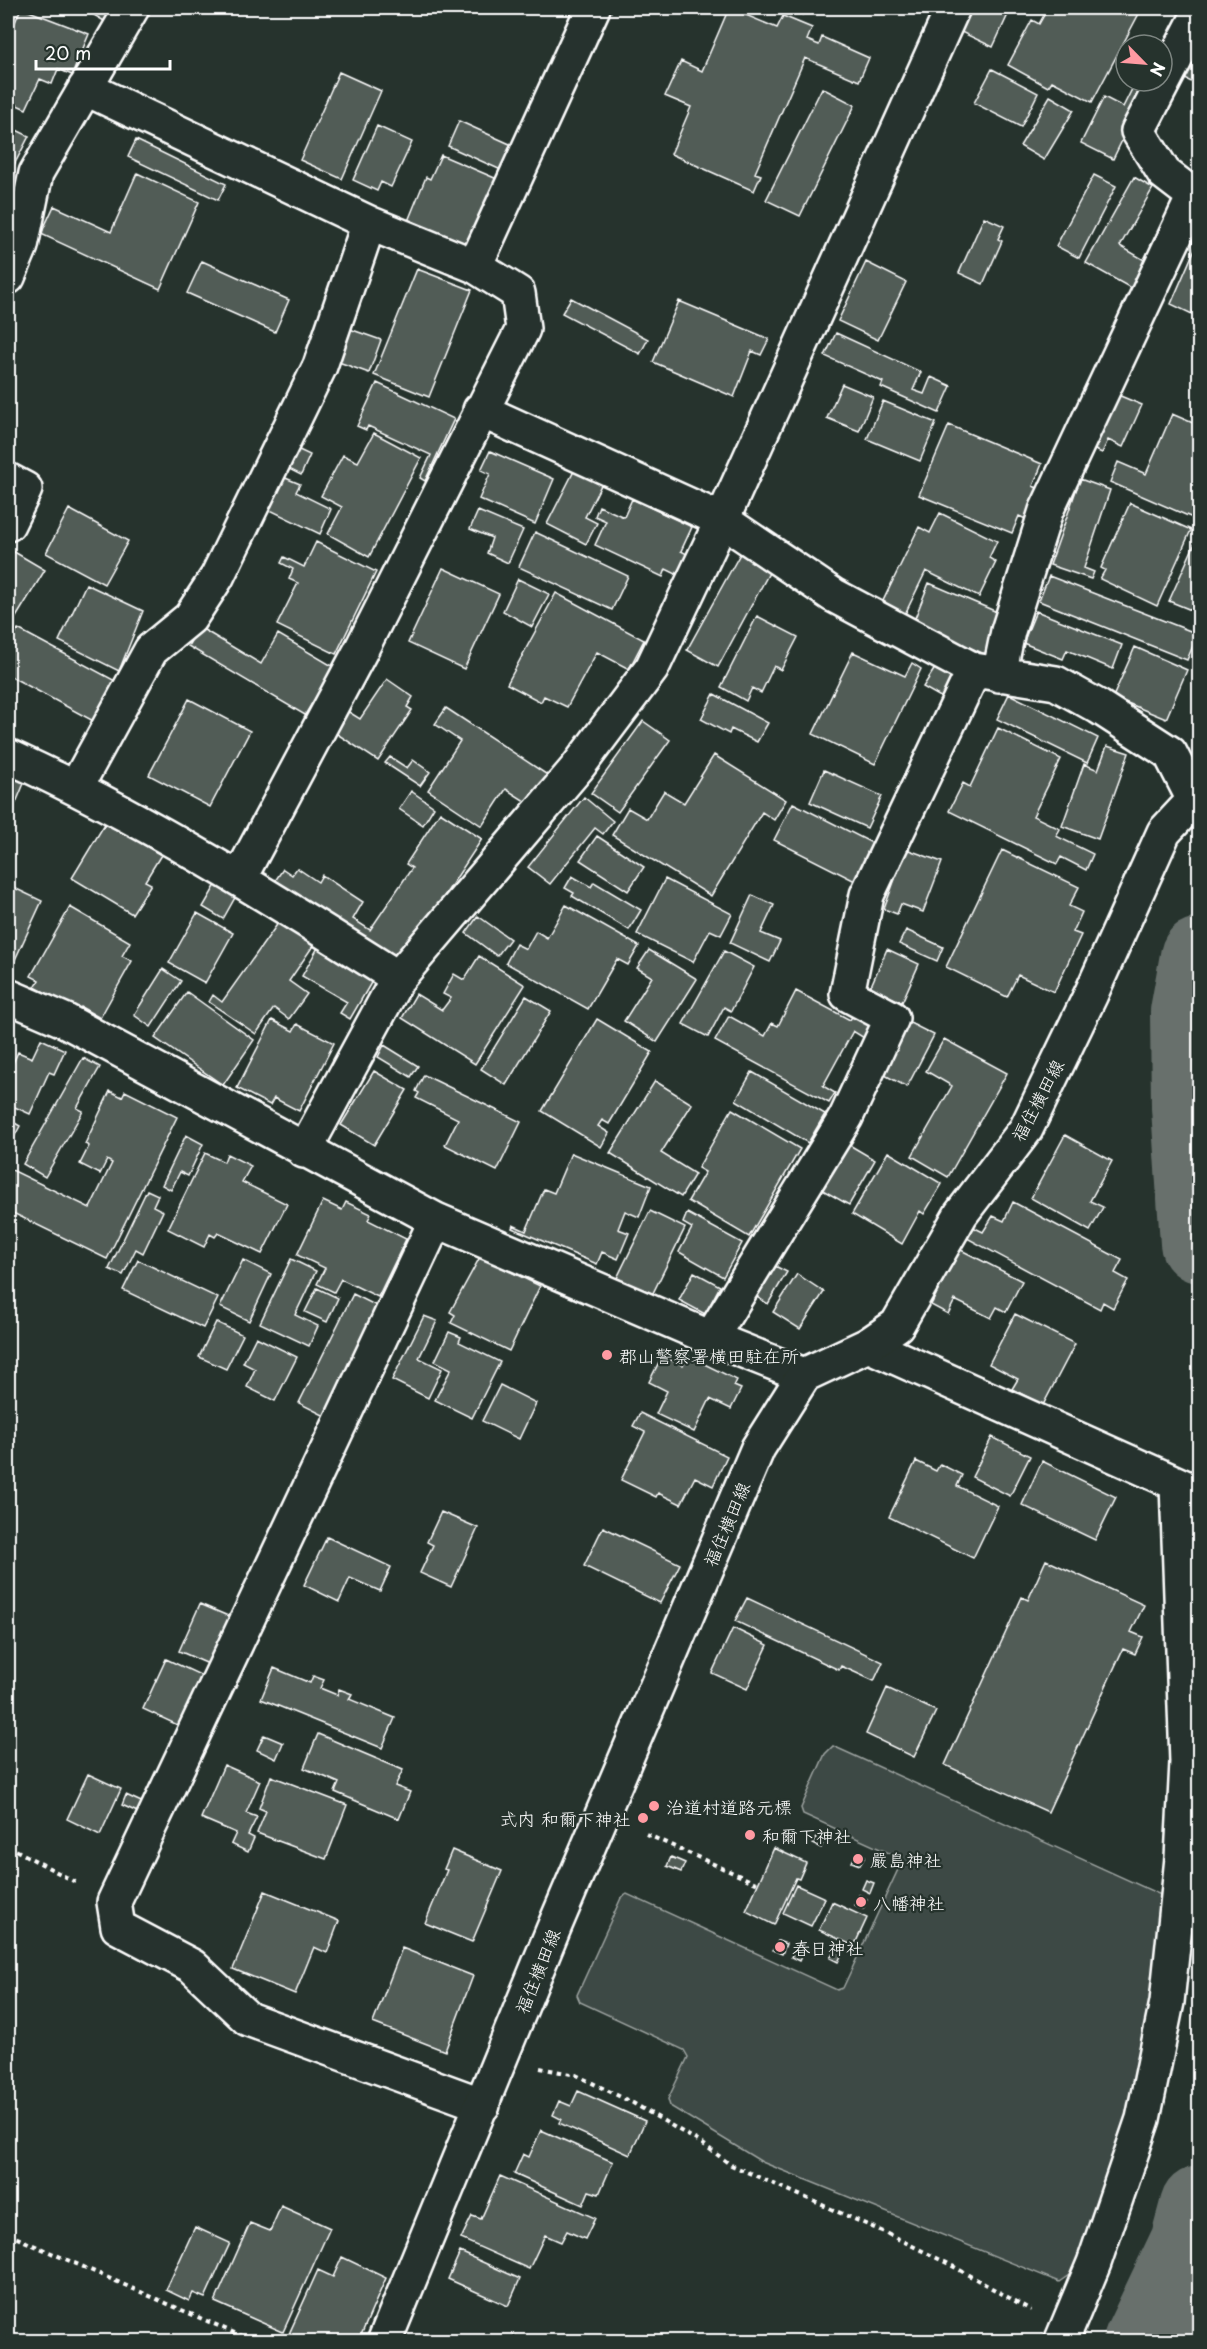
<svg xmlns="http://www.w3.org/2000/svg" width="1207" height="2349" font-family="'Playpen Sans','Klee One',sans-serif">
  <rect width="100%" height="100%" fill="#26332d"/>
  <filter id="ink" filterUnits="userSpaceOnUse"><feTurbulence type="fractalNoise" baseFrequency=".0167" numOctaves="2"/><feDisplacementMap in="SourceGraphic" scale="12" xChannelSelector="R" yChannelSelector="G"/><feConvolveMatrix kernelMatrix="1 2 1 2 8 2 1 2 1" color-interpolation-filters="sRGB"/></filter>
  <g filter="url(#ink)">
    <path fill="#3e4944" stroke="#9ea4a2" stroke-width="1.5" d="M833,1746L1161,1895L1167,1911L1153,2019L1122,2139L1076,2270L1059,2282L762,2162L670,2106L668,2099L688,2057L684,2050L580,2002L577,1995L621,1898L627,1894L837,1990L843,1988L901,1863L898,1857L803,1814L801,1808L825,1754Z"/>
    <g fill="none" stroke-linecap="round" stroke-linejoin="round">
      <path stroke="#67706c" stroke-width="80" d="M1200,957L1190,1012L1191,1107L1200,1243
        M1143,2342L1190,2243L1200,2206"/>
    </g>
    <path fill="#515c57" stroke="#fff" stroke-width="1.5" d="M21,8L89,34L72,75L58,69L52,84L40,79L26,109L8,101V39Z
      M82,8H111L104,21Z
      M729,8L777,28L783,16L812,28L807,40L819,45L822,37L869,58L859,81L805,58L755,173L761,175L754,191L671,154L691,107L665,96L681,61L702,71Z
      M789,8H806L803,15Z
      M972,8H1011L993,47L961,32Z
      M1048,8H1142L1092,102L1052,81L1048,87L1008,65L1032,20L1039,24Z
      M1200,45V86L1185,79Z
      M992,69L1038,93L1021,127L974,103Z
      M339,72L381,91L342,179L300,160Z
      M1136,81H1151L1113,159L1081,143L1104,97L1123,107Z
      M822,88L855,105L800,216L766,200Z
      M1050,96L1074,110L1044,160L1020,146Z
      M459,121L512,145L501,170L448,146Z
      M8,126L29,136L14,165L8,162Z
      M377,126L412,142L391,187L381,182L377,191L353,180Z
      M136,140L226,184L218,200L128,157Z
      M441,155L497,179L469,246L408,221L426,177L430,179Z
      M137,173L199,202L160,289L41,234L54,206L111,232Z
      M1094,175L1116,186L1079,258L1056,246Z
      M1134,177L1153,188L1120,246L1153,265L1138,292L1086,263Z
      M984,217L1004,226L998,239L1002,241L983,284L959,273Z
      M1200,237V297L1192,314L1171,304Z
      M202,261L289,300L275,332L187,293Z
      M866,262L906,282L878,340L838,321Z
      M417,269L472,290L429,397L374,375Z
      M571,298L648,339L640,354L562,313Z
      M679,301L769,339L761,355L752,351L734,397L653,362Z
      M344,327L381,340L369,373L333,360Z
      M836,333L921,372L913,390L924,394L931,377L951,386L939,413L881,387L883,382L825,356Z
      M377,383L454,419L425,481L420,478L431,455L368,426L366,430L357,426Z
      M842,384L873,397L859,431L827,418Z
      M1118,395L1142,405L1123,447L1108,440L1102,453L1093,449Z
      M883,401L936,423L920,461L867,439Z
      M1172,414L1200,426V508L1195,519L1110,482L1118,462L1146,474Z
      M949,425L1042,464L1033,486L1042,490L1030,521L1019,516L1012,533L919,495Z
      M374,433L421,458L369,557L328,534L342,507L321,496L343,455L358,462Z
      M297,449L310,455L301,475L289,469Z
      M490,451L554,479L535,524L479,499L490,474L481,470Z
      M574,471L601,485L585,517L597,523L586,544L547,524Z
      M283,477L300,484L296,492L331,509L320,534L268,509Z
      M1080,479L1110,490L1084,568L1094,572L1091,579L1050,565Z
      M632,499L692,527L681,551L689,555L680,576L666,569L663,577L595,545L606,521L595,516L599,506L624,517Z
      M1130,503L1191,530L1157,606L1100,579L1105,570L1101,568Z
      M69,509L128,541L104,584L46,553Z
      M478,511L523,530L508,563L487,553L492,538L470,529Z
      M940,513L997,541L989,558L996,562L979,597L926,571L905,614L882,603L919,527L930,533Z
      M535,532L628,576L612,610L519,567Z
      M1200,532V605L1196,612L1169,601Z
      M316,542L376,572L336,654L277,625L298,583L289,579L293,569L281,563L284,557L304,567Z
      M11,550L45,570L15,619L8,615V556Z
      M740,554L770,571L718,667L687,650Z
      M443,568L499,594L464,669L408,643Z
      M1049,576L1198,634L1187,660L1039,601Z
      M518,579L549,594L532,627L503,611Z
      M929,583L1004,615L987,655L913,623Z
      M86,584L143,611L119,671L59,641Z
      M556,593L644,640L629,669L597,652L567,707L544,696L541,702L507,684Z
      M1036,611L1122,645L1113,669L1067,650L1063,659L1023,643Z
      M757,616L798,637L781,670L774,666L761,693L752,688L746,701L721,687Z
      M199,627L261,664L278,634L334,667L305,715L188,646Z
      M18,629L119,683L97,723L8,675V639L11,641Z
      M1135,647L1187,670L1166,719L1113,697Z
      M853,652L905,676L912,663L921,669L875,764L813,734Z
      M935,668L955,680L944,699L923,687Z
      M387,679L413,697L407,707L412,710L378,761L328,728L341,707L360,719Z
      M714,694L768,723L757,742L731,729L729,734L701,719Z
      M1009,694L1098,738L1087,763L997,719Z
      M189,699L250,731L210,807L149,775Z
      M446,708L549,776L531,805L506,789L482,826L428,790L460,741L435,724Z
      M643,721L670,740L618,812L591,793Z
      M998,728L1061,759L1033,816L1060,829L1056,836L1093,854L1086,870L1061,857L1057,864L949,811L963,783L970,787Z
      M1107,746L1129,753L1098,839L1062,826L1084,764L1098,770Z
      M714,755L786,800L774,820L762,812L711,896L612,835L628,808L647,819L664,791L684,803Z
      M390,757L407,768L413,760L430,772L420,786L385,763Z
      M824,770L882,796L867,828L810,802Z
      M8,774L25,781L8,822Z
      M411,791L434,807L423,825L399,809Z
      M584,797L613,821L603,834L595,828L550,884L528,867Z
      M793,803L874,844L855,881L774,840Z
      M440,812L482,839L400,963L275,881L283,869L292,875L297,868L318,882L322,875L363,902L353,919L370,930L412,868L406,864Z
      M106,822L161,855L145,881L151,884L132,914L72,878Z
      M597,836L644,867L628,891L580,860Z
      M906,849L942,862L923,912L901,904L897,914L884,909Z
      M1002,850L1079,887L1069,906L1082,912L1073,932L1081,935L1054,992L1018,975L1007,997L946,967Z
      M572,876L591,887L594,882L641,910L629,930L572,896L574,893L565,888Z
      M665,879L732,914L721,935L710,930L693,962L637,934Z
      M217,883L237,894L223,919L203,907Z
      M8,885L42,901L8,975Z
      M752,895L774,905L761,933L780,941L770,962L730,943Z
      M566,905L639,946L628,965L617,959L588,1009L506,963L516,944L526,949L536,931L547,938Z
      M70,907L130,942L122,956L132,961L100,1018L81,1007L78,1011L35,987L39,980L31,976Z
      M197,913L233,933L205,983L169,963Z
      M478,916L510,939L497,956L466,933Z
      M281,919L315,943L289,981L307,994L289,1019L274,1008L256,1034L209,1002L213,995L222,1002Z
      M906,930L943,947L937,961L899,944Z
      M320,944L375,976L350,1019L340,1013L347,1002L302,976Z
      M887,949L919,964L902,1002L870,988Z
      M649,950L697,979L657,1042L624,1021L652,977L637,968Z
      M724,951L754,967L731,1011L724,1007L708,1037L683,1024Z
      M479,956L525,985L475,1064L402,1018L416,994L442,1010L451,998L443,994L454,974L464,980Z
      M163,969L181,981L151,1027L134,1015Z
      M796,991L850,1020L855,1011L873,1020L864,1038L853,1031L823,1086L835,1093L829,1103L715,1041L729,1016L765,1036L772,1023L778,1026Z
      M187,992L254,1040L223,1085L155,1038Z
      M526,996L551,1011L506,1085L481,1069Z
      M597,1019L652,1052L609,1124L602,1120L598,1126L609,1133L601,1147L542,1111Z
      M272,1020L293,1031L297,1024L334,1043L299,1111L274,1098L270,1105L237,1088Z
      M906,1021L934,1035L907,1087L879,1072Z
      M41,1039L65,1050L54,1074L49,1072L30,1114L8,1104V1074L18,1052L32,1058Z
      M944,1039L1007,1073L948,1177L912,1156L952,1086L926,1071Z
      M384,1045L418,1066L411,1077L378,1057Z
      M83,1058L100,1067L77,1108L83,1111L45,1177L23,1164Z
      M374,1071L407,1090L374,1145L341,1125Z
      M752,1072L825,1114L808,1143L736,1100Z
      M424,1075L521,1122L497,1171L445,1145L458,1119L416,1098L419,1093L416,1091Z
      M655,1081L692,1104L661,1153L695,1174L681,1197L610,1153Z
      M110,1091L122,1097L125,1091L177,1117L107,1259L11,1212L8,1219V1175L10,1169L90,1208L112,1163L107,1160L100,1174L80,1164L89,1146L85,1144Z
      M732,1109L800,1149L749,1237L688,1201L705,1172L698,1168Z
      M8,1119L20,1126L8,1148Z
      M186,1135L203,1144L188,1176L180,1172L171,1190L162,1185Z
      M1065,1135L1112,1161L1090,1201L1103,1207L1090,1231L1031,1198Z
      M846,1143L875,1160L849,1205L819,1188Z
      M888,1152L942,1184L924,1214L920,1211L902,1244L852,1214Z
      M205,1153L224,1162L227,1154L251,1166L242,1182L287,1204L262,1254L218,1233L215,1237L210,1234L204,1247L168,1229Z
      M571,1153L651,1186L639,1217L625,1211L618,1229L629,1233L618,1259L602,1252L597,1264L512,1228L513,1225L526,1231L544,1189L554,1193Z
      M147,1190L158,1195L153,1206L163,1211L143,1253L136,1249L123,1275L109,1269Z
      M323,1201L342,1210L346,1202L371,1214L368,1220L406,1239L378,1297L341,1279L334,1292L317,1284L325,1268L297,1255Z
      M1013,1202L1122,1260L1115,1273L1128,1280L1113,1308L1103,1302L1100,1309L965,1237L971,1226L983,1232L993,1216L1004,1221Z
      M650,1211L685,1228L652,1295L617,1278Z
      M687,1213L742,1243L723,1277L679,1252L692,1228L683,1223Z
      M959,1249L1022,1281L1006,1312L997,1307L991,1318L955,1300L948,1314L931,1305Z
      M480,1257L540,1286L509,1351L451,1323L455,1315L450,1312Z
      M291,1259L316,1271L295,1315L318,1326L309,1346L260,1323Z
      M138,1260L218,1298L203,1328L123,1290Z
      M243,1260L271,1274L249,1321L220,1307Z
      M773,1265L787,1272L768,1304L755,1296Z
      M694,1272L720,1286L705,1314L679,1300Z
      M797,1274L824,1292L800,1329L773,1312Z
      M317,1288L338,1298L327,1322L305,1312Z
      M353,1294L377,1306L325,1416L299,1403Z
      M1015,1314L1075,1344L1043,1405L1012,1389L1018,1379L989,1364Z
      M424,1316L437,1321L419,1358L442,1369L428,1398L392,1380Z
      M216,1322L243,1335L226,1369L199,1357Z
      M449,1332L461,1337L459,1342L500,1362L472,1418L435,1400L451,1369L435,1361Z
      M256,1337L297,1357L275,1401L247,1387L255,1369L243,1363Z
      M662,1356L683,1365L688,1356L737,1380L734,1386L741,1389L731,1409L710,1399L694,1432L656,1414L667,1391L649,1382Z
      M500,1385L536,1403L519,1439L482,1421Z
      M640,1413L727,1456L713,1486L695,1477L681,1504L658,1493L656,1497L621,1480L645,1432L633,1426Z
      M992,1437L1030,1456L1010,1496L972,1477Z
      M916,1461L936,1471L940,1464L962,1475L957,1486L998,1506L973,1558L889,1517Z
      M1042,1461L1116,1497L1095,1540L1022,1505Z
      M441,1512L478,1528L451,1587L420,1573L433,1545L427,1542Z
      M603,1527L680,1564L660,1603L584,1566Z
      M327,1537L391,1567L380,1591L350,1578L339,1602L304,1585Z
      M1046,1560L1144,1605L1131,1632L1143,1637L1135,1654L1123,1649L1048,1812L945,1765L1022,1597L1028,1600Z
      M747,1598L883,1662L874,1681L841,1666L839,1670L735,1621Z
      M200,1604L235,1619L213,1666L179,1651Z
      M733,1628L768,1645L747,1689L712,1673Z
      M166,1659L207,1678L184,1728L143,1709Z
      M274,1668L310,1683L313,1676L324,1680L320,1688L337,1695L339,1689L352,1694L349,1699L395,1718L382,1748L261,1699Z
      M887,1688L936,1711L914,1757L866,1734Z
      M318,1734L403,1770L395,1786L410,1792L399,1819L335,1792L339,1783L304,1768Z
      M264,1735L283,1743L276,1759L257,1750Z
      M224,1765L260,1781L246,1813L257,1817L248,1835L254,1838L248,1852L231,1844L236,1833L201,1818Z
      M88,1774L121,1789L100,1835L67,1819Z
      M271,1776L347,1805L326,1859L257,1833L266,1811L259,1808Z
      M126,1795L150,1806L146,1816L122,1805Z
      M817,1835L825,1838L821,1848L813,1844Z
      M774,1848L806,1863L799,1879L796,1878L774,1925L746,1911Z
      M452,1850L502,1871L472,1942L425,1923L447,1870L444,1869Z
      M857,1852L865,1856L860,1865L852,1862Z
      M671,1857L685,1863L681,1872L667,1866Z
      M866,1880L874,1883L870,1893L862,1889Z
      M796,1885L825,1898L811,1926L783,1913Z
      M265,1891L339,1921L327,1953L314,1947L295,1994L233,1969Z
      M859,1895L867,1899L863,1909L855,1905Z
      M832,1902L867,1918L854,1946L819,1930Z
      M778,1941L786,1944L782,1954L773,1950Z
      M402,1948L473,1976L445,2051L373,2023Z
      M795,1948L803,1952L799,1961L791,1957Z
      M835,1949L843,1952L838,1962L830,1958Z
      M578,2091L645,2121L630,2155L559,2123L561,2119L553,2115L559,2101L571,2106Z
      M541,2130L613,2162L599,2194L589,2191L583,2205L514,2174L523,2154L529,2157Z
      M500,2176L595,2218L585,2239L567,2231L561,2242L545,2235L529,2269L461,2239L472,2216L481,2219Z
      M281,2206L330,2228L283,2332L215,2302L250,2223L270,2231Z
      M195,2227L230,2243L205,2298L193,2293L189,2301L166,2290Z
      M460,2252L520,2279L508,2306L448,2279Z
      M342,2257L386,2278L358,2342H305L289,2334L318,2270L333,2277Z
      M514,2335L528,2342H511Z"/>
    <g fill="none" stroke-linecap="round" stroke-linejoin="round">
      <defs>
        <path id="minor" d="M85,88L369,223L475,266L593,8
          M8,277L21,246L36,173L132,8
          M480,410L722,520L833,595L974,670L1056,683L1099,707L1170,753L1194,800
          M8,480L25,489L8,524
          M999,675L1008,631L1046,511L1194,196L1164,173L1138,131L1200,12
          M8,756C145,818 272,898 398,978
          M76,787L151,650L190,618L217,577L320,366L369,223
          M240,877L360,652L523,329L518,293L475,266
          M8,996L66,1021L436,1220L711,1338L804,1375
          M304,1151L398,978L577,768L652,668L722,520L953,8
          M436,1220L114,1902L118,1927L192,1966L248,2019L483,2105
          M711,1338L846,1117L892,1018L847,994L867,895L974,670
          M868,1345L1198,1493
          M1061,2342L1094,2263L1143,2119L1167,2002L1182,1858L1187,1762L1177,1484"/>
        <path id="major" d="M384,2342L553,1930L758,1448L804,1375L868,1345L897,1325L961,1214L1026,1129L1091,994L1164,832L1194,800L1200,798"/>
      </defs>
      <use href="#minor" stroke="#fff" stroke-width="38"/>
      <use href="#major" stroke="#fff" stroke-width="38"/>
      <path stroke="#fff" stroke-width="4" stroke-dasharray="4.5 4.5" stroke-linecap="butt" d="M646,1834L758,1884
        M8,1846L79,1884
        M540,2068L576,2075L633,2103L703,2144L731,2165L886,2233L947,2263L1031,2310
        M8,2234L255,2342"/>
      <use href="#minor" stroke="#26332d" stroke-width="33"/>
      <use href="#major" stroke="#26332d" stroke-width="33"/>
    </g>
  </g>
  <g fill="#ff9aa2" stroke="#26332d" stroke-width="2">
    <circle cx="607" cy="1355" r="6"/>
    <circle cx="654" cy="1806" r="6"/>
    <circle cx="643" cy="1818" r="6"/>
    <circle cx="750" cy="1835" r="6"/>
    <circle cx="858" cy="1859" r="6"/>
    <circle cx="861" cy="1902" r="6"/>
    <circle cx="780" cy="1947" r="6"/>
  </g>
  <g text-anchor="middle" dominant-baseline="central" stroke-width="4.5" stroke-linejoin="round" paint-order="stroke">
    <g font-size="18" fill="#fff" stroke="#26332d">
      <text transform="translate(1037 1100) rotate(-62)">福住横田線</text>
      <text transform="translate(726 1524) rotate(-67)">福住横田線</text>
      <text transform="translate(537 1971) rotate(-68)">福住横田線</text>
    </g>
    <g font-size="18" fill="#fff" stroke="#26332d" text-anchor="start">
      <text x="619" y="1355">郡山警察署横田駐在所</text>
      <text x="666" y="1806">治道村道路元標</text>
      <text x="631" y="1818" text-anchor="end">式内 和爾下神社</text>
      <text x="762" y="1835">和爾下神社</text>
      <text x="870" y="1859">嚴島神社</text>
      <text x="873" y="1902">八幡神社</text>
      <text x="792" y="1947">春日神社</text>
    </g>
  </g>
  <rect width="1207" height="2349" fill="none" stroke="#26332d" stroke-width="30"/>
  <rect x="15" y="15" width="1177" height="2319" fill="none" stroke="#fff" stroke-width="2" filter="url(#ink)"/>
  <g transform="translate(1144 63) rotate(115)"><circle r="28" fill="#26332d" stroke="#7d8581" stroke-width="1.5"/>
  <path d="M0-4.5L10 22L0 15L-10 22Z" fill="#ff9aa2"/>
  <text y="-9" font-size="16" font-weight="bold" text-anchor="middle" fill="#ffffff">N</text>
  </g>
  <path d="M36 60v9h134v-9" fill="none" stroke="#ffffff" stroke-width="3"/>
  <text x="45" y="60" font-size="18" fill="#ffffff" stroke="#26332d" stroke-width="4.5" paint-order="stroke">20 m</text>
</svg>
